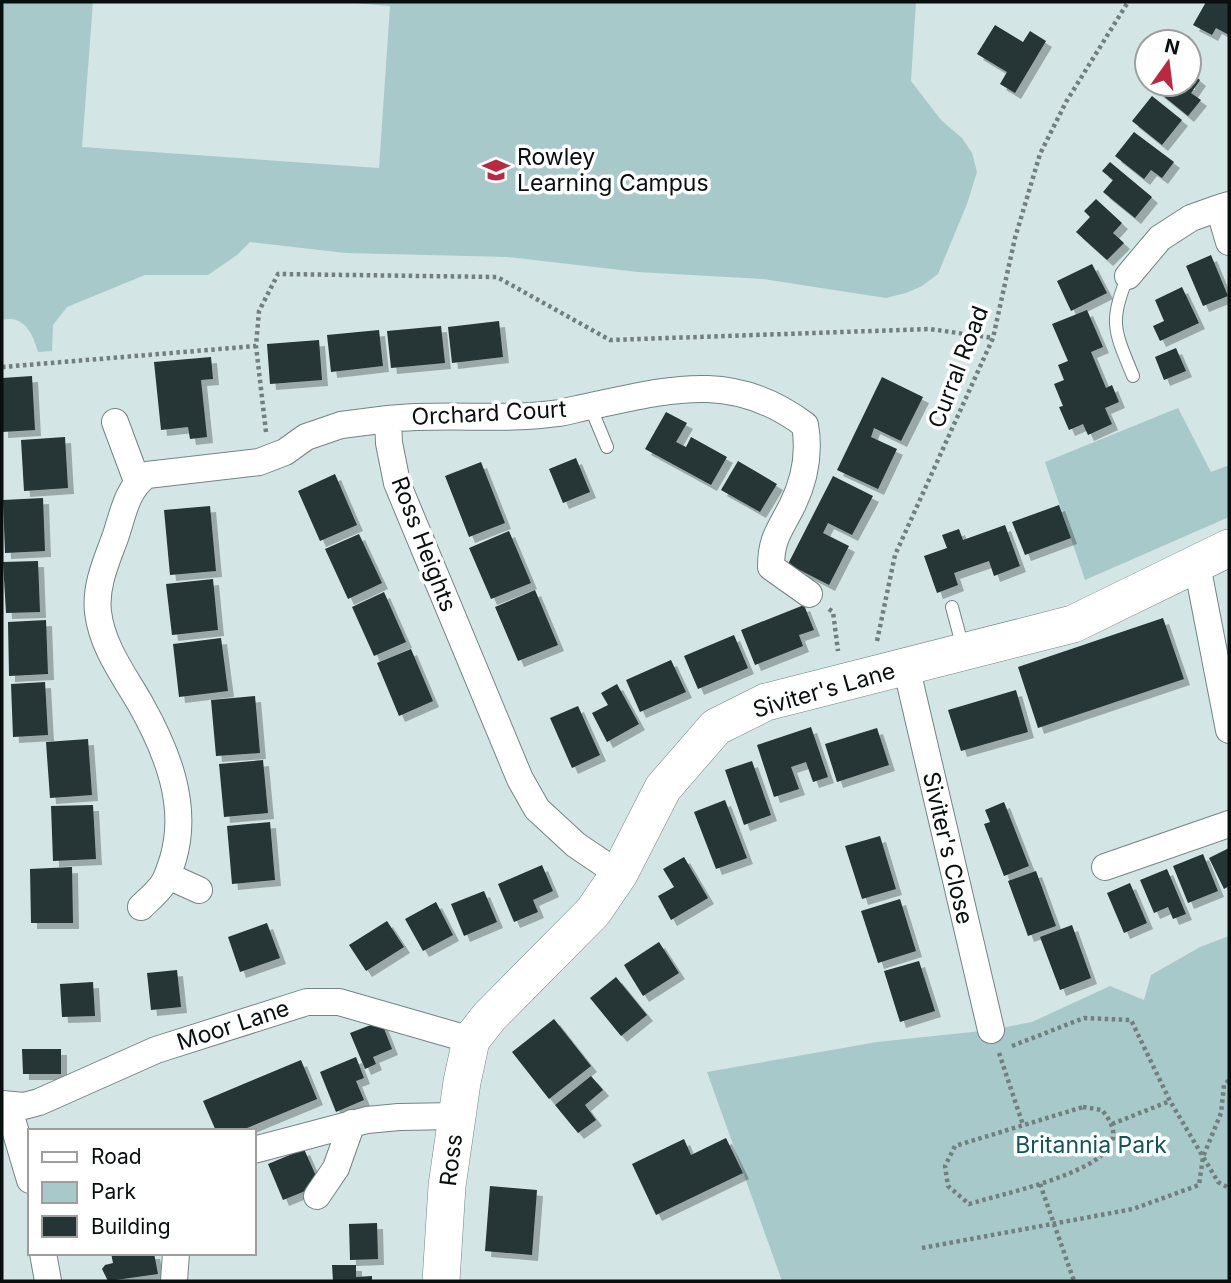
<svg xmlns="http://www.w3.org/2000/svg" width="1231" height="1283" font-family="Inter,sans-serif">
  <defs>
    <filter id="shadow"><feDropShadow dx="6" dy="6" stdDeviation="0" flood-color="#0004"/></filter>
  </defs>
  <rect width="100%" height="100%" fill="#d3e5e5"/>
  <path fill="#a8c9c9" d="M2,2H93L82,147L379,168L390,6L343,2H916L911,81L941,120L962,138L972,153L977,172L967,204L938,274L922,286L906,293L886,298L763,279L638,272L507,257L346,253L250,242L237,255L208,275H145L67,307L53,325L52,351L38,352C33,334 24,314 2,320Z
    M1178,408L1211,472L1229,465V517L1085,580L1045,462Z
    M1229,936V1281H782L707,1072L877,1042L991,1030L1032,1022L1110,986L1144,1000L1151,975L1200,947Z"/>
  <path fill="#253434" filter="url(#shadow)" d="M1206,2H1229V35L1216,28L1212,35L1193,25Z
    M995,25L1023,42L1030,31L1046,41L1015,93L1000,84L1007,72L977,54Z
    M1189,71L1200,80L1191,93L1201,100L1188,116L1156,90L1161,84H1189Z
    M1152,96L1182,120L1162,145L1132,121Z
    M1134,132L1174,162L1162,178L1151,170L1144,179L1115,156Z
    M1110,162L1152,197L1135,218L1103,192L1113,180L1102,171Z
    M1096,199L1122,223L1113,233L1124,243L1107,260L1076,232L1090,217L1084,211Z
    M1211,255L1228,296L1203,306L1186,266Z
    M1092,264L1107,293L1071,311L1057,281Z
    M1182,287L1199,323L1160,341L1153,326L1164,321L1155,300Z
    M1087,310L1103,347L1091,352L1106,388L1112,385L1119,402L1105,408L1112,424L1088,435L1083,424L1069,430L1059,407L1063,406L1054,384L1064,380L1058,365L1068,361L1052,324Z
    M499,321L503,357L452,363L448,327Z
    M441,326L445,363L391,368L387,331Z
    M379,330L383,366L331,372L327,335Z
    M319,340L322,380L270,384L267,344Z
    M1176,348L1186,371L1164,380L1155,357Z
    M211,357L213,379L201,380L207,437L190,439L188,427L161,430L154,362Z
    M32,376L35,430L2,432V378Z
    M882,377L923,397L901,441L874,428L871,437L897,449L878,489L837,470Z
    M666,412L687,423L676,442L686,447L691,437L727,457L711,485L645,449Z
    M65,437L68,488L24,491L21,440Z
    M576,458L590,492L563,503L549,469Z
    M738,461L777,484L760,512L721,490Z
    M481,462L505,523L469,537L445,476Z
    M335,474L357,525L320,541L298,491Z
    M833,476L873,496L852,535L828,523L823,533L849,546L829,585L788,564Z
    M43,498L45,551L5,553L3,500Z
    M1059,505L1071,538L1025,555L1012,522Z
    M210,506L216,571L170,575L164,510Z
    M1005,525L1020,566L994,576L989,561L954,573L958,585L937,593L924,556L947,548L942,535L959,529L963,540Z
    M509,531L531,583L491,599L469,548Z
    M359,534L382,583L348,599L325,549Z
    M38,561L40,612L6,613L3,562Z
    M213,579L218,630L172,635L166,584Z
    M535,590L558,645L518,661L495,607Z
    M384,592L406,642L374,656L352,607Z
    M804,605L814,630L799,635L803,646L755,665L741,630Z
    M1163,618L1184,679L1038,728L1018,667Z
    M46,620L48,674L9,676L8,622Z
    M734,635L748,668L698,689L684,656Z
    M221,638L228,691L179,697L173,644Z
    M411,649L433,701L399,716L377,663Z
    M671,660L686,692L640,712L626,680Z
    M45,682L48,735L13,737L11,684Z
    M617,684L639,724L607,742L592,713L608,705L601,693Z
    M1016,690L1028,732L961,751L948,710Z
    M255,696L260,753L216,756L211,700Z
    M578,706L600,755L572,768L550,718Z
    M811,727L828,777L813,782L806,762L791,767L799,789L774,797L757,745Z
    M877,728L889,765L837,782L825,744Z
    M88,739L92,795L50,798L46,742Z
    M263,760L268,813L224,817L219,764Z
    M752,761L771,815L744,825L725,770Z
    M725,800L747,858L716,869L694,812Z
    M1004,802L1029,866L1004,876L984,824L990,822L985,810Z
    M93,805L96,859L53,861L51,806Z
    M270,822L275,880L232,884L227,826Z
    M880,836L896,889L862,899L845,846Z
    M1229,848V886L1224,889L1209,858Z
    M1203,854L1218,891L1188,903L1173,866Z
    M684,857L708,898L671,920L658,896L674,887L663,869Z
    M542,865L553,891L533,900L538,912L514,922L498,884Z
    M72,867L73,923H31L30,869Z
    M1167,869L1186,914L1173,919L1168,907L1154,913L1140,880Z
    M1036,871L1056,926L1028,936L1008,881Z
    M1130,883L1147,923L1124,933L1107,893Z
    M484,891L497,922L464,936L451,904Z
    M900,899L916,951L878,963L861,911Z
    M436,902L453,935L423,951L405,919Z
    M387,921L404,947L366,971L349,945Z
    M267,923L280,958L240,972L228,937Z
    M1072,925L1091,978L1060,990L1040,937Z
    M659,942L679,973L643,996L624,965Z
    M919,961L935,1011L900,1022L884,971Z
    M177,970L181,1007L151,1010L147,973Z
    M616,977L647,1015L621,1036L590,998Z
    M93,982L95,1016L62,1017L60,984Z
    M554,1019L591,1066L549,1099L512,1052Z
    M381,1021L392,1049L373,1057L376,1064L365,1069L350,1033Z
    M22,1049H61V1074H23Z
    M356,1057L364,1078L356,1081L364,1100L336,1112L320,1072Z
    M301,1060L317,1099L240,1131H216L203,1101Z
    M591,1076L603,1090L585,1105L596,1120L578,1133L555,1105Z
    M726,1138L743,1173L656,1215L632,1164L684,1139L691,1155Z
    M304,1149L320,1185L283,1200L268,1164Z
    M490,1186L537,1190L532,1255L485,1251Z
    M377,1223L378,1259L350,1260L349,1224Z
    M111,1253H154L158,1274L108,1281L102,1269L105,1265L113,1263Z
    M332,1265H356V1277L372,1276V1281H333Z"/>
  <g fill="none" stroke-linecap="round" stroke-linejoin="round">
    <defs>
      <path id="lane" d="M1128,276C1108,322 1115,332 1133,376
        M590,406L607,447
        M952,607L963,648"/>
      <path id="street" d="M1229,205L1219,208L1229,242
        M1128,276L1160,238L1191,218L1219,208
        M388,419C445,413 503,421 559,413C570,411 580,408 591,406C671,389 734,371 805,425C810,454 805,480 792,506C780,530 771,538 771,567L809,594
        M115,422L137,481
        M1197,565L1229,730
        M906,666L991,1030
        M1105,867L1229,824
        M168,876L199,890
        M141,907C148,900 157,893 163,884C168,876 170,868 173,859C189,805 167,751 140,703C123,674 102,646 98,612C95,585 107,560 116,535C123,514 127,488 147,475L259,462L285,452L306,437L341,425L388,419L389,443L397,483L520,779L537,809L576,845L619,874
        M2,1104L24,1106L39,1102L156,1050L307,1002H339L471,1040
        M8,1106L30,1180
        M254,1150L367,1120L399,1117L456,1116
        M317,1196L336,1168L352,1123
        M43,1253L48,1281
        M174,1281L176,1253"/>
      <path id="secondary" d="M441,1281L447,1186L462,1082L471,1040L489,1017L593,912L619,874L663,788L716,727L766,702L1073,624L1229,548"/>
    </defs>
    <use href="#lane" stroke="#738484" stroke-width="14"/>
    <use href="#street" stroke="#738484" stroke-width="28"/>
    <use href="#secondary" stroke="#738484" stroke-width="38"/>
    <path stroke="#737f7f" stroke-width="4.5" stroke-dasharray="3.5 3.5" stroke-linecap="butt" d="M2,367L256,346
      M266,432L256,346L259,311L278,274L497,277L610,340L930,329L993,338
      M829,609L833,612L838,651
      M877,641L895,555L993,338L1015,238L1040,154L1066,102L1128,2
      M1012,1046L1084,1018L1131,1020L1170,1101L1218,1182L1229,1188
      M999,1053L1023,1125
      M1083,1107L1102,1110C1110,1120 1117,1131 1111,1144C1096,1175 1001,1194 969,1204L948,1186L945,1166L955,1146Z
      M1112,1124L1170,1101
      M1040,1184L1074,1281
      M922,1248L1133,1209L1199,1185L1203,1157L1221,1113L1224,1085L1229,1080"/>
    <use href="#lane" stroke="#fff" stroke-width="12"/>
    <use href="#street" stroke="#fff" stroke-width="26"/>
    <use href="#secondary" stroke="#fff" stroke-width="37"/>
  </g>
  <defs>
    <symbol id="school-bare" viewBox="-9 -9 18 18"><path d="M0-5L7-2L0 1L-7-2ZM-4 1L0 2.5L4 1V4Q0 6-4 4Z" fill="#ba2940" stroke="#fff" stroke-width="2.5" paint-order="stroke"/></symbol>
  </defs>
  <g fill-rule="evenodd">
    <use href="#school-bare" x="477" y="151" width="38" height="38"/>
  </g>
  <g text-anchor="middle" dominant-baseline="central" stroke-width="7" stroke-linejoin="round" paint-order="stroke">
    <g font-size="23" fill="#090f0f" stroke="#fff" text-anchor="start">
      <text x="517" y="157">Rowley<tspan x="517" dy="26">Learning Campus</tspan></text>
    </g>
    <g font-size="23" fill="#090f0f" stroke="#fff">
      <text transform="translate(958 367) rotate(-69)">Curral Road</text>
      <text transform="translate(489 413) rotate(-3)">Orchard Court</text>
      <text transform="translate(424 544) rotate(69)">Ross Heights</text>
      <text transform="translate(824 690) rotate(-16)">Siviter's Lane</text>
      <text transform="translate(948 848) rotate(77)">Siviter's Close</text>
      <text transform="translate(233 1025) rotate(-18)">Moor Lane</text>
      <text transform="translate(451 1160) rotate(-83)">Ross</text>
    </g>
    <g font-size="23" fill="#0f5658" stroke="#fff">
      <text x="1091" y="1145">Britannia Park</text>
    </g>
  </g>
  <rect width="1231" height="1283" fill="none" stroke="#090f0f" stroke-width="7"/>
  <rect x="28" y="1129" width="228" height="126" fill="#ffffff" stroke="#9d9f9f" stroke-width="2"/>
  <rect x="42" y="1152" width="35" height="10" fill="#ffffff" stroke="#9d9f9f" stroke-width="2"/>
  <text x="91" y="1164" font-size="21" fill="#090f0f">Road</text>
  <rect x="42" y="1182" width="35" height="21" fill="#a8c9c9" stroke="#9d9f9f" stroke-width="2"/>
  <text x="91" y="1199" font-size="21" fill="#090f0f">Park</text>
  <rect x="42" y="1216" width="35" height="21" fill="#253434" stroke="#9d9f9f" stroke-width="2"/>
  <text x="91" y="1234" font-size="21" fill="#090f0f">Building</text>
  <g transform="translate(1168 63) rotate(14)"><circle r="33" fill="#ffffff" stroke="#9d9f9f" stroke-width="2"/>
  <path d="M0-5L12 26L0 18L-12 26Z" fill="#ba2940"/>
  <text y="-10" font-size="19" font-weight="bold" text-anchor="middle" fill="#090f0f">N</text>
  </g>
</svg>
